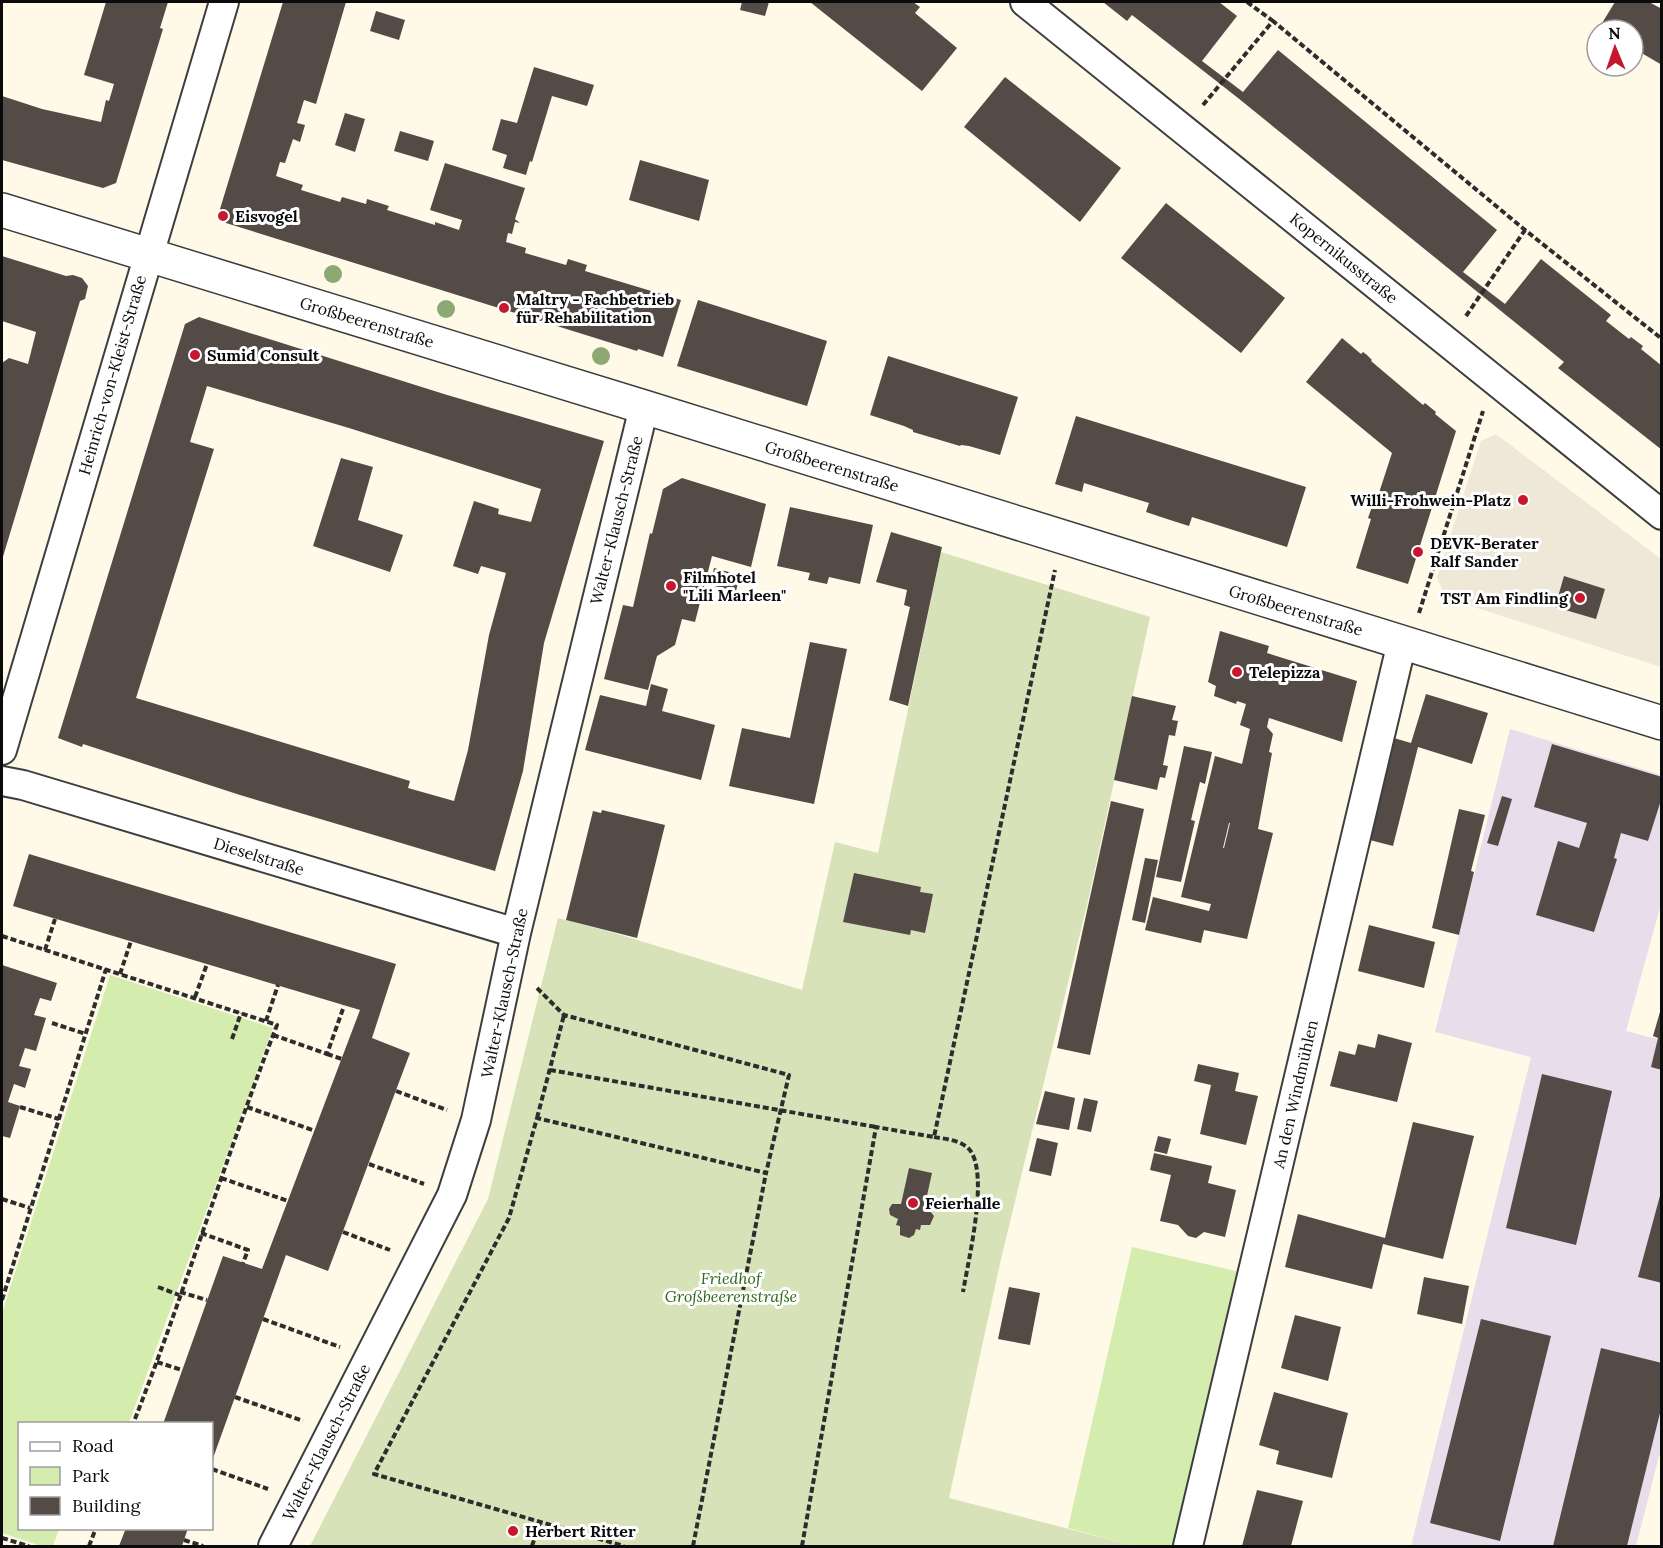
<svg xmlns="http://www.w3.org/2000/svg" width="1663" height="1548" font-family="Lora,serif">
  <rect width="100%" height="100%" fill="#fff9e8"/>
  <path fill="#e8ddeb" d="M1510,729L1661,775V904L1626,1031L1661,1040V1456H1659L1636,1546H1411L1531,1057L1435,1032Z"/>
  <path fill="#d4edaf" d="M110,975L273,1028L129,1423L20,1424V1528L59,1529L53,1546H41L2,1533V1313Z
    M1132,1247L1240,1272L1173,1546H1135L1068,1528Z"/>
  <path fill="#d8e2b8" d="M941,552L1150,617L1088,901L1001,1259L949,1498L1135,1546H310L488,1199L558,918L611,932L802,990L835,842L878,853Z"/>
  <path fill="#efe7d8" d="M1496,434L1661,559V667L1446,598L1437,577L1481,441Z"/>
  <path fill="#544a46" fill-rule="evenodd" d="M106,2H168L160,28L163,29L116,183L103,188L2,160V96L42,109L101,122L106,100L109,101L114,84L84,75Z
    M283,2H346L316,104L304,100L297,123L305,125L300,142L293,139L285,163L280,162L276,176L303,185L301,190L340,202L342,197L366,204L367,199L389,206L387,210L435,225V222L459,230L462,220L430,210L445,163L525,188L515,219L520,223L515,222L512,234L508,233L506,242L526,248L525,253L566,265L568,259L587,265L585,271L681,300L663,357L638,349L637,351L226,223L220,209Z
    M742,2H769L765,16L740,10Z
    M810,2H913L920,7L915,13L957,48L922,91Z
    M1103,2H1219L1237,16L1202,61L1243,92L1278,50L1497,230L1463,272L1505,304L1541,259L1611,315L1606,321L1629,339L1631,337L1643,346L1641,349L1662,366V450L1558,368L1564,362L1238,98L1132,15L1127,21Z
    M1615,2H1649L1662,9V65L1633,48V30H1602L1599,28Z
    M376,11L405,20L399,40L370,31Z
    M534,67L594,85L587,106L552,96L532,162L530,161L526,175L503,168L507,155L492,150L501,119L517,123Z
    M1005,77L1121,168L1080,222L964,127Z
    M345,113L365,119L355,152L335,145Z
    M400,131L434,141L428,161L394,151Z
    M640,160L709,180L699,221L629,200Z
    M1166,203L1285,298L1241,353L1121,258Z
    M2,256L66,276L73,275L82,278L88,286L85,299L80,301L2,560V363L9,358L28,364L36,332L2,321Z
    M698,300L827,341L807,406L677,366Z
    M199,317L444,394L604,441L544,643L523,771L495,871L240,795L83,744L82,747L58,738L185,324ZM207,386L349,428L541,489L531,522L498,514L499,509L474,501L453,566L478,574L481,566L506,573L489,635L468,750L454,801L408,788L410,781L136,698L214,449L190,442Z
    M1342,338L1361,354L1363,352L1367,355L1372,360L1371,361L1423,405L1425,403L1436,412L1435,414L1456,431L1408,584L1356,568L1371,519L1368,518L1374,501L1376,502L1392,453L1306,382Z
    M888,356L1018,397L1000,455L969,446L961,445L960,446L913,432V430L904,426L870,415Z
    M1076,416L1306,487L1287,547L1192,517L1189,526L1167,519L1146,512L1149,503L1084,483L1082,492L1055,484Z
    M341,458L373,467L358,520L403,535L390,572L313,546Z
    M682,478L766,504L751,567L712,556L695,622L682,619L675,645L657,656L648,690L604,679L623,605L633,607L650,533L652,534L663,489Z
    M790,507L873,525L860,584L829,577L827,584L808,580L810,573L777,566Z
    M891,532L942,547L908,706L889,700L910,607L904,605L907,590L876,582Z
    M714,568L740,575L736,591L710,585Z
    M1564,576L1605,589L1596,619L1555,607Z
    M1220,631L1269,646L1267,653L1357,681L1342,742L1269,718L1267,727L1273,734L1269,752L1272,753L1258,829L1273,833L1247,939L1204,930L1201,943L1145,930L1153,897L1209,911L1211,904L1181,897L1215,756L1242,764L1250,729L1240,725L1246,704L1237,701L1236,704L1214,696L1216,686L1208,682ZM1229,823H1230L1224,848H1223Z
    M810,642L847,649L814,804L729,786L742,728L790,738Z
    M651,684L668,689L662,711L715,725L701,780L585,750L600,695L646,706Z
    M1426,694L1488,713L1472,764L1418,747L1393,846L1362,838L1387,736L1411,743Z
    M1132,696L1176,706L1172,720L1178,721L1175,736L1169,735L1163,765L1168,766L1165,778L1160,777L1157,790L1114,780Z
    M1552,744L1662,777V797L1648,841L1621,833L1614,858L1617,859L1594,932L1536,915L1558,841L1579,848L1587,823L1534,807Z
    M1184,746L1212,752L1205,784L1200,782L1191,820L1195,821L1181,882L1156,877Z
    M1502,796L1512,799L1498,846L1487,843Z
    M1111,801L1144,809L1090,1055L1057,1048Z
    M1459,809L1485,815L1471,871L1474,872L1459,935L1432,928Z
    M602,810L665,825L637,938L566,920L593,811L601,813Z
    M29,854L396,964L372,1038L410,1053L328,1271L286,1255L212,1461V1424H163L223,1256L262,1269L360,1010L13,906Z
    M1145,858L1158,860L1145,923L1132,920Z
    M854,873L921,887L920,892L933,894L925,933L911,930L910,935L843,922Z
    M1369,925L1435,942L1424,988L1358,971Z
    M2,965L57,983L51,1001L40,998L34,1015L46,1018L36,1051L25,1048L19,1066L31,1069L25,1088L14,1084L8,1102L20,1106L10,1138L2,1136Z
    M1662,1005V1070L1651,1067L1658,1038L1653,1036Z
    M1378,1034L1412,1043L1397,1102L1330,1086L1339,1051L1355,1055L1358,1044L1375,1048Z
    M1198,1064L1239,1073L1235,1091L1258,1096L1246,1145L1200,1134L1211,1085L1194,1081Z
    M1542,1074L1612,1091L1576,1245L1506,1228Z
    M1045,1091L1075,1098L1069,1130L1036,1124Z
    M1084,1098L1098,1101L1091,1132L1077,1129Z
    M1413,1122L1474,1136L1443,1259L1383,1244L1372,1289L1285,1267L1298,1214L1385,1238Z
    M1158,1136L1171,1139L1167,1154L1154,1151Z
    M1037,1138L1058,1143L1051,1176L1029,1171Z
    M1154,1153L1212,1166L1208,1183L1236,1190L1225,1237L1204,1232L1196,1238L1188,1236L1178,1225L1160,1221L1171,1175L1150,1170Z
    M909,1168L932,1173L924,1209L930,1211L934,1216L930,1225H921L920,1230L916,1229L914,1235L909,1238L900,1235V1226L896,1225L898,1219L890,1215L889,1209L892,1204H901Z
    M1661,1192H1662V1283L1638,1277Z
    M1424,1277L1469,1286L1462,1324L1417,1314Z
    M1009,1287L1040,1293L1030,1345L998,1339Z
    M1295,1315L1341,1327L1328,1381L1281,1368Z
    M1481,1319L1551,1336L1500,1541L1430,1523Z
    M1601,1348L1662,1363V1405L1627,1546H1553Z
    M1274,1392L1348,1413L1332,1478L1276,1464L1279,1451L1259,1445Z
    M1257,1490L1303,1501L1291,1546H1242Z
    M126,1528H188L182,1546H119Z"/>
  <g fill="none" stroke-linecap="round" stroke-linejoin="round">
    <defs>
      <path id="minor" d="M1025,2L1662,515
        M2,750L224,2
        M2,781L23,785L516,933
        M273,1546L452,1195L476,1120L516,933L644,407
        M1188,1546L1402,642"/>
      <path id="tertiary" d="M2,210L644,407L1662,723"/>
    </defs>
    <use href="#minor" stroke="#3e3e3e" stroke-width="32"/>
    <use href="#tertiary" stroke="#3e3e3e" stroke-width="36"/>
    <path stroke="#2d2d2d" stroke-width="4" stroke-dasharray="6 3" stroke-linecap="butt" d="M1247,2L1273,21
      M1203,105L1273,21L1525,230L1662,339
      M1466,316L1525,230
      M1419,613L1483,411
      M2,936L277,1025C226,1156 185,1292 133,1424
      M45,950L55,919
      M120,974L131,941
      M537,988L564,1015L789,1075L766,1173L537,1118L509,1218L374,1474L624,1546
      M195,997L207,964
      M266,1021L278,985
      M52,1023L86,1034
      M273,1035L327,1054L344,1006
      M232,1039L241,1013
      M327,1054L342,1059
      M550,1070L876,1127
      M396,1091L447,1110
      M20,1107L59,1119
      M247,1107L315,1131
      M537,1118L564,1015
      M934,1137C946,1139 960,1140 969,1149C990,1173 968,1261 963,1292
      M369,1164L424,1184
      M221,1178L288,1201
      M2,1199L30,1208
      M343,1232L390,1250
      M201,1233L248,1250L243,1263
      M158,1287L179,1295
      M180,1292L207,1300
      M2,1300L106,969
      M263,1319L340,1347
      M157,1362L182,1370
      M235,1397L303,1421
      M212,1469L268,1489
      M2,1538L29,1546
      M184,1540L203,1546
      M89,1546L96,1528
      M532,1546L540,1522
      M693,1546L766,1173
      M802,1546L876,1127L934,1137L1055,570"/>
    <use href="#minor" stroke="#fff" stroke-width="28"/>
    <use href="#tertiary" stroke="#fff" stroke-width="33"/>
  </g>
  <g fill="#8ca974">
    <circle cx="333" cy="274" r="9"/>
    <circle cx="446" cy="309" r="9"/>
    <circle cx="601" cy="356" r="9"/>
  </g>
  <g fill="#c7172f" stroke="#fff" stroke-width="2">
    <circle cx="223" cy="216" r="6"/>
    <circle cx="504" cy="308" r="6"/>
    <circle cx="195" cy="355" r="6"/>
    <circle cx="1523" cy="500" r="6"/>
    <circle cx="1418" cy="552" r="6"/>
    <circle cx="671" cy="586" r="6"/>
    <circle cx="1580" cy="598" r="6"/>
    <circle cx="1237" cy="672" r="6"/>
    <circle cx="913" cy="1203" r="6"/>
    <circle cx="513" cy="1531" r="6"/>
  </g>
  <g text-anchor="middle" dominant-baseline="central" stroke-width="6" stroke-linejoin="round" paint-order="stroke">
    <g font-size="16" font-weight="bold" fill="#0b0b0b" stroke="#fff" text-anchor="start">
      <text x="235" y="216">Eisvogel</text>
      <text x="516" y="299">Maltry - Fachbetrieb<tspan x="516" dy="18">für Rehabilitation</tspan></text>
      <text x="207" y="355">Sumid Consult</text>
      <text x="1511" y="500" text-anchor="end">Willi-Frohwein-Platz</text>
      <text x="1430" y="543">DEVK-Berater<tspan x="1430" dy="18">Ralf Sander</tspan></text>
      <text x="683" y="577">Filmhotel<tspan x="683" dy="18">"Lili Marleen"</tspan></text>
      <text x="1568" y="598" text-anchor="end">TST Am Findling</text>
      <text x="1249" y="672">Telepizza</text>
      <text x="925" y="1203">Feierhalle</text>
      <text x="525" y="1531">Herbert Ritter</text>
    </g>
    <g font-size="16" fill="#0b0b0b" stroke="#fff">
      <text transform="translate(1344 258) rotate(39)">Kopernikusstraße</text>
      <text transform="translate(367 322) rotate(17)">Großbeerenstraße</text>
      <text transform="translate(112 375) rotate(-74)">Heinrich-von-Kleist-Straße</text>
      <text transform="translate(832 466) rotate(17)">Großbeerenstraße</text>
      <text transform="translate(616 520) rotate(-76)">Walter-Klausch-Straße</text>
      <text transform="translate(1296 610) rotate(17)">Großbeerenstraße</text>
      <text transform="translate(259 856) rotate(17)">Dieselstraße</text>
      <text transform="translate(504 993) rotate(-78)">Walter-Klausch-Straße</text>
      <text transform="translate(1295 1094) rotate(-77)">An den Windmühlen</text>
      <text transform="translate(326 1442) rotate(-63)">Walter-Klausch-Straße</text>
    </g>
    <g font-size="16" font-style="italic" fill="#2e6716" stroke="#fff">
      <text x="731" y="1278">Friedhof<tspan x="731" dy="18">Großbeerenstraße</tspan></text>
    </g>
  </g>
  <rect width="1663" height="1548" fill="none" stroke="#0b0b0b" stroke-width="6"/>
  <rect x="18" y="1422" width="195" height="108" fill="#ffffff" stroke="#9d9d9d" stroke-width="1.5"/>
  <rect x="30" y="1442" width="30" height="9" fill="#ffffff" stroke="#9d9d9d" stroke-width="1.5"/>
  <text x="72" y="1452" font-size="18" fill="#0b0b0b">Road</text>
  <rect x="30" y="1467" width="30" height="18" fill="#d4edaf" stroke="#9d9d9d" stroke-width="1.5"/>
  <text x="72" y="1482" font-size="18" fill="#0b0b0b">Park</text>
  <rect x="30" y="1497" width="30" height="18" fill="#544a46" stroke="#9d9d9d" stroke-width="1.5"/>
  <text x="72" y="1512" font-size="18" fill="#0b0b0b">Building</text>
  <g transform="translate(1615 48) rotate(358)"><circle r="28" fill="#ffffff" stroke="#9d9d9d" stroke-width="1.5"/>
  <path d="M0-4.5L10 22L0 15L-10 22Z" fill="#c7172f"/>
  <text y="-9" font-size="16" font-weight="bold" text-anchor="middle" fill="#0b0b0b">N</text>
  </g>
</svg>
